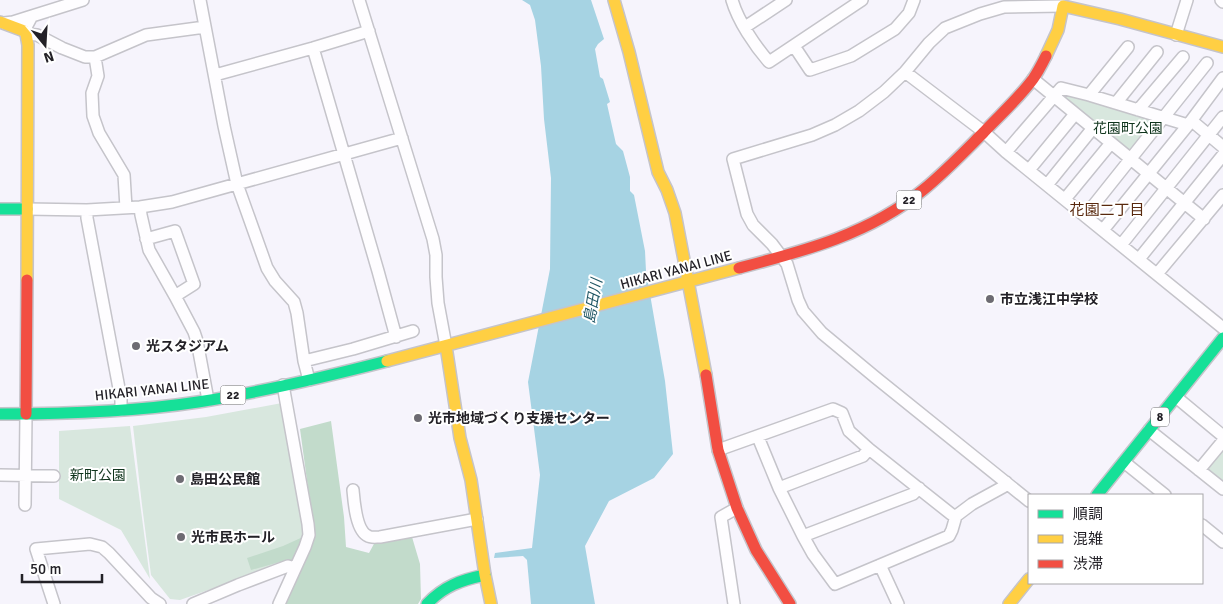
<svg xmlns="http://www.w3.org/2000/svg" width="1223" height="604" font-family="Signika,'Noto Sans JP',sans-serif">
  <rect width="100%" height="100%" fill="#f6f4fc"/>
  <path fill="#d8e7de" d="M1064,92L1159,118L1131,153L1061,96Z
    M282,403L305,535L291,561L180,600L170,599L151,575L142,505L133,426L206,417Z
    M130,426L150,579L121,530L59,499V431Z
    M1223,445V484L1204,468Z"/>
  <path fill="#c2dbcb" d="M331,421L344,517L346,547L369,553L375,542L412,537L420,564L421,599L418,604H285L299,575L287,560L251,570L247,558L283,546L314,532L300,429Z"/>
  <path fill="#a6d3e3" d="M522,0H591L604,39L598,44L595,49L600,77L603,79L610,102L607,104L616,144L623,151L630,177V191L634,195L645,251L646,271L665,381L673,454L654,478L609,501L585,546L595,604H531L527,560L523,556L494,558L495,553L532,548L540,475L528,382L550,269L551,178L544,119L541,66L535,20L530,5Z"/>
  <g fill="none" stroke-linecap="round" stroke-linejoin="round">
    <defs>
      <path id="street" d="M200,0L224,126L237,184L267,268L275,281L294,302L297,313L304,361L309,380
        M359,0L433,239L436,255V277L438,303L446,346
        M732,0C738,21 755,46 769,62L862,0
        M1221,0L1223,2
        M32,16L83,0
        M4,23L13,22L32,16L24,31
        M745,27L786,0
        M26,34L37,35L62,48L85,57H95L146,35L205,27
        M1176,35L1187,0
        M794,46L810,70L851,56L895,29L909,13L914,0
        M313,48L378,271L396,337
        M95,57L98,76L92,93L93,116L99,133L124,175L126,208
        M905,72L984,132L1006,152L1223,328
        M215,75L313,48L369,31
        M1033,79L1204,219
        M1089,95L1128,47
        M1116,103L1157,52
        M1138,110L1183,57
        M1192,121L1223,147
        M1006,152L1061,88L1089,95L1188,125
        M1029,170L1075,114
        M1047,185L1093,128
        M1065,199L1111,143
        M140,207L141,215L149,250L175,296L194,332L197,341L208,400
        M27,209L87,210L140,207L172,202L402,138
        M87,210V218L121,399V410
        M1085,216L1207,63
        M1103,230L1188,125L1223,78
        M146,239L175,231L194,284L175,296
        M1121,245L1223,117
        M1139,259L1223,155
        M1157,274L1223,195
        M304,361L353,349L413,331
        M1176,397L1223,436
        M1149,430L1223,489
        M758,437L779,488L803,536L813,554L835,584L949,536L952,530L956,516L972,504L1003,487L1006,482
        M718,450L833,409L842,413L849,431L869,449L951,514L956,516
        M1124,462L1165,495
        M1199,470L1223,441
        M0,475L54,476
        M779,488L863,456L869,449
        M353,490C354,501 356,531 368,536C371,538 376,537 380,537L477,519
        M1029,501L875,377L822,333L803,311L798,300L787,264L772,244L753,225L747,214L733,159L812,135L835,125L859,111L884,92L905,72L929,43L945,28L980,14L1004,7L1063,6
        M25,505L26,414
        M1202,525L1223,542
        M803,536L913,494L919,488
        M880,565L898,604
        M54,604L36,549L90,544L102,547L109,553L151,598L160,604
        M193,604L238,585L288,566L295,568
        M279,604L305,547L309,535L308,524L283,385
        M734,604L721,517L737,508"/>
      <path id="fast" d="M0,209H27
        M0,414C66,414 133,412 198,402C262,392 325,377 387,361
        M1097,495L1223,338
        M427,604C444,586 461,580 485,575"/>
      <path id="slow" d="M614,0L629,52L658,172L667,190L675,213L706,375
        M0,22L24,31L26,34L28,45L27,280
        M1046,56L1058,30L1063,6L1120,19L1223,47
        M446,346L460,438L471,480L485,575L491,604
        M387,361L739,268
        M1009,604L1029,579"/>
      <path id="jam" d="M739,268C804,251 870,234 923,190C945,172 964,152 984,132C1000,115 1019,98 1033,79C1038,72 1042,64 1046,56
        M706,375L718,450L737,508L756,550L790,604
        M26,414L27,280"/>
    </defs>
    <use href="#street" stroke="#c5c4ca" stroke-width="14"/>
    <use href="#fast" stroke="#c5c4ca" stroke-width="14"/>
    <use href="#slow" stroke="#c5c4ca" stroke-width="14"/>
    <use href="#jam" stroke="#c5c4ca" stroke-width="14"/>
    <use href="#street" stroke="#fefdff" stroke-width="11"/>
    <use href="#fast" stroke="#16e098" stroke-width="11"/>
    <use href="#slow" stroke="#ffcf43" stroke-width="11"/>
    <use href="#jam" stroke="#f24e42" stroke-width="11"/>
  </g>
  <g fill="#6d6b72" stroke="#fff" stroke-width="2">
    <circle cx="990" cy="299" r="5"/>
    <circle cx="136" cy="346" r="5"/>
    <circle cx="418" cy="418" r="5"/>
    <circle cx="180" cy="479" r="5"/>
    <circle cx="181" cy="537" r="5"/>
  </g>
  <g text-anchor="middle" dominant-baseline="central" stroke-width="4" stroke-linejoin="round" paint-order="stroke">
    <g fill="#fff" stroke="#656468" stroke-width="1">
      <rect x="896.5" y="190.5" width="25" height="19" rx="4"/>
      <rect x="220.5" y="385.5" width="25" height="19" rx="4"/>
      <rect x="1151" y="407.5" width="18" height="19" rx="4"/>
    </g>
    <g font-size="12" font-weight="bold" fill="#232127">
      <text x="909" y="200">22</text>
      <text x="233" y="395">22</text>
      <text x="1160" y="417">8</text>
    </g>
    <g font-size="14" fill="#0f341c" stroke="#fff">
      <text x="1128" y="128">花園町公園</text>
      <text x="98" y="475">新町公園</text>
    </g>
    <g font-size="14" fill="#232127" stroke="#fff">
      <text transform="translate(676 270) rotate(-15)">HIKARI YANAI LINE</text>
      <text transform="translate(152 390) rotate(-6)">HIKARI YANAI LINE</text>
    </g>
    <g font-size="14" font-weight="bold" fill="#232127" stroke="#fff" text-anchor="start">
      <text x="1000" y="299">市立浅江中学校</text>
      <text x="146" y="346">光スタジアム</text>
      <text x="428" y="418">光市地域づくり支援センター</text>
      <text x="190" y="479">島田公民館</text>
      <text x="191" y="537">光市民ホール</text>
    </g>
    <g font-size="15" fill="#59290e" stroke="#fff">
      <text x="1107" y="210">花園二丁目</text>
    </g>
    <g font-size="15" font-style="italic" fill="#1f5664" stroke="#fff">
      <text transform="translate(593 301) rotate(-80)">島田川</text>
    </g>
  </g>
  <rect x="1028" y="494" width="175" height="90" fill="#ffffff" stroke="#a7a6a9"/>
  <rect x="1038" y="510" width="25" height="8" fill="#16e098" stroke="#a7a6a9"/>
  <text x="1073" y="519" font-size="15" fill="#232127">順調</text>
  <rect x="1038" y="535" width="25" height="8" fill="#ffcf43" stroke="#a7a6a9"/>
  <text x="1073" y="544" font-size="15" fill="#232127">混雑</text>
  <rect x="1038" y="560" width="25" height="8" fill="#f24e42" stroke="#a7a6a9"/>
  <text x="1073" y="569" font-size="15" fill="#232127">渋滞</text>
  <g transform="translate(45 45) rotate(162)" stroke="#ffffff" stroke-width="4" paint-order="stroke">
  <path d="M0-4L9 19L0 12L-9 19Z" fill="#232127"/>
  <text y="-8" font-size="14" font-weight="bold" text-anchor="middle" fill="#232127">N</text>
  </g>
  <path d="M22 574v8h80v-8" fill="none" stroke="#232127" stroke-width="2.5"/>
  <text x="30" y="574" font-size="15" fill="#232127" stroke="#ffffff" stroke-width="4" paint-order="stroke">50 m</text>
</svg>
